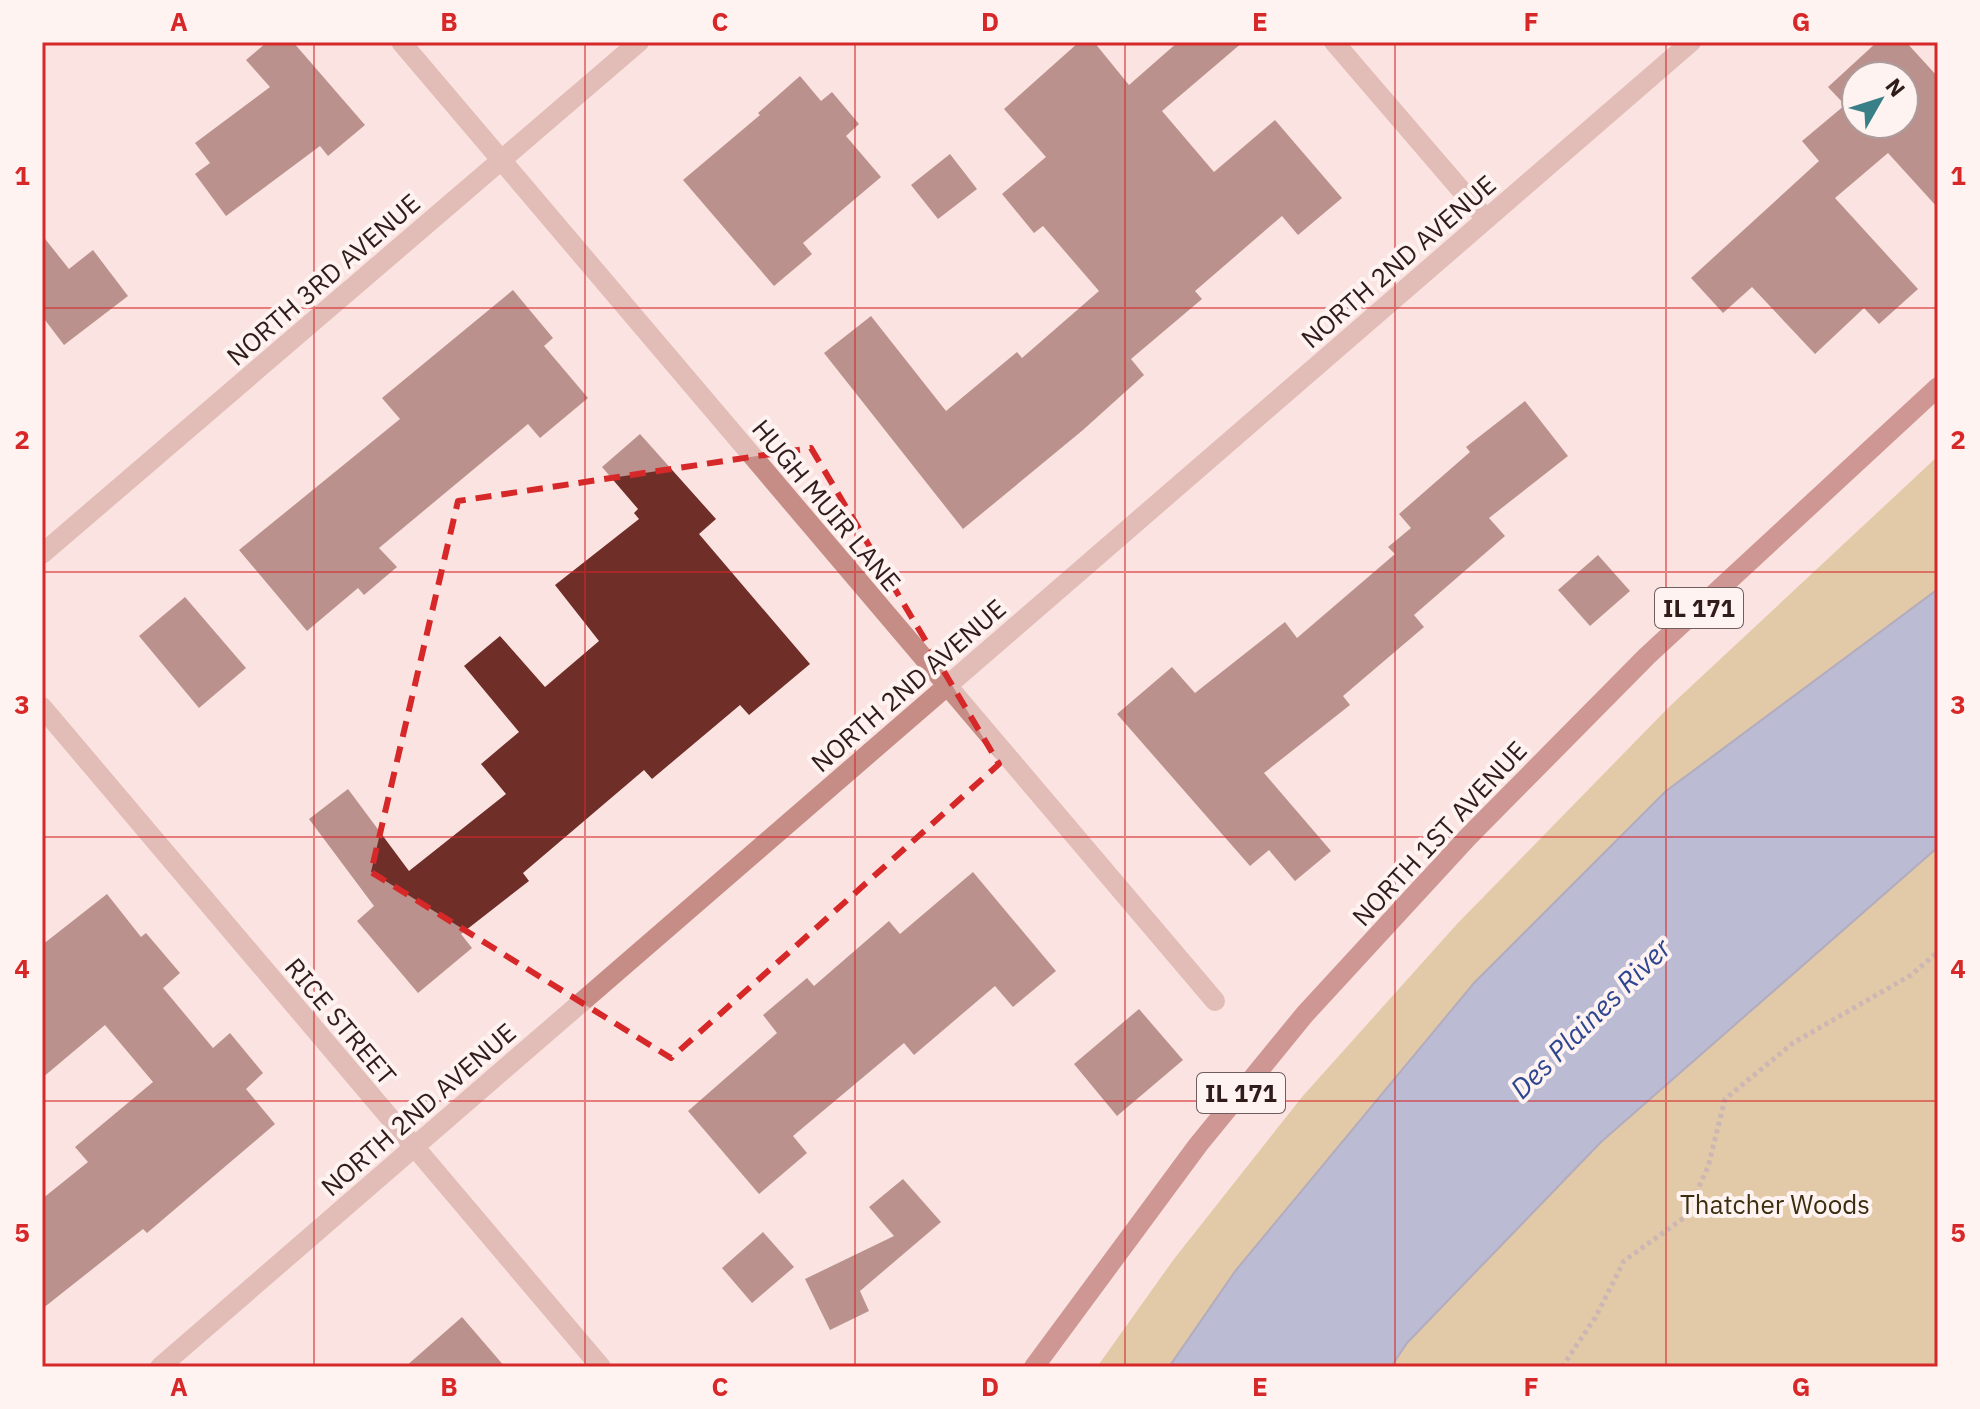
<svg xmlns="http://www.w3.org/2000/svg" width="1980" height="1409" font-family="'IBM Plex Sans',sans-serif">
  <rect width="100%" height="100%" fill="#fae3e0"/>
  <path fill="#c6a862" d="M1938,456V589L1666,791L1474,983L1236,1270L1169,1367H1097L1174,1259L1302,1097L1457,924L1670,706Z
    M1938,847V1367H1391L1407,1343L1601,1142Z"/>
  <path fill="#7089c5" stroke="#5d6992" stroke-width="2" d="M1938,589V847L1601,1142L1407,1343L1391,1367H1169L1236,1270L1474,983L1666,791Z"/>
  <path fill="#702e29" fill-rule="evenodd" d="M267,42H293L365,125L328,156L320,146L226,216L195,174L210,163L195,143L270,87L246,60Z
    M1079,42H1094L1129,85L1178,42H1243L1162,111L1214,172L1275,120L1342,198L1298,235L1282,216L1195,291L1202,299L1131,359L1144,375L1083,430L963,529L824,353L871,316L946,411L1017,352L1022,358L1099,291L1043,226L1034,233L1002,194L1046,157L1004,109Z
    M1877,42H1906L1938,77V208L1888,153L1835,198L1918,289L1879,324L1864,308L1815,354L1752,287L1723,313L1691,278L1819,161L1802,141L1845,105L1828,87ZM1856,76H1904V124H1856Z
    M800,76L821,101L832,92L859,124L846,136L881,177L803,243L812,254L774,286L683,180L760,115L758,113Z
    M950,154L977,189L938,219L911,185Z
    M42,235L69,269L93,250L128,296L64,345L42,316Z
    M513,290L553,338L544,346L588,398L540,438L528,424L379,548L397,567L364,595L358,588L307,631L239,550L400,419L382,398Z
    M1525,401L1568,456L1489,518L1505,536L1414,615L1424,627L1343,696L1350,705L1264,773L1331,851L1295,881L1269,850L1250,866L1117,714L1172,667L1195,693L1285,622L1297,638L1395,554L1388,547L1411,528L1399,514L1470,452L1466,447Z
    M640,434L716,519L699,534L810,664L749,715L740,705L652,779L644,770L523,873L529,881L461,934L472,948L418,993L357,921L374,906L309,819L348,789L409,871L506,794L481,764L519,732L464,666L500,636L545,687L599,641L555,585L639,519L634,513L638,509L602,467Z
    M1598,555L1630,591L1590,626L1558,590Z
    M185,597L246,668L199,708L139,636Z
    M973,872L1056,971L1013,1007L995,986L914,1055L904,1043L793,1136L807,1153L759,1194L688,1111L777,1033L763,1015L807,978L814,986L889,921L900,934Z
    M107,894L141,937L146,933L180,973L163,988L213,1048L230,1033L263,1073L246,1089L275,1124L147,1233L143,1229L42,1309V1199L88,1162L75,1147L153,1082L105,1025L42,1078V945Z
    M1139,1009L1183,1060L1117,1116L1074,1064Z
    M903,1179L941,1222L860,1291L869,1311L830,1330L805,1279L894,1236L869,1207Z
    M763,1232L794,1267L752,1303L722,1268Z
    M462,1317L505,1367H405Z"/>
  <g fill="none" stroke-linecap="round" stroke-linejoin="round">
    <path stroke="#96817e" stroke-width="5" stroke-dasharray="4 4" stroke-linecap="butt" d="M1562,1367L1595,1318L1624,1261L1685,1217L1708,1167L1725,1099L1793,1043L1911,975L1938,952"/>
    <path stroke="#c58d86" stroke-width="20" d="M401,42L1215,1001
      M1334,42L1486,219
      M42,554L639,42
      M42,707L601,1367
      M160,1367L1691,42"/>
    <path stroke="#9c3a35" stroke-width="20" d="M1034,1367L1198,1145L1305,1014L1468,837L1647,656L1938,387"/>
  </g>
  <path d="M0 0H1980V1409H0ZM811,448L999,764L671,1058L371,872L458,501Z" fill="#fae3e0" fill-opacity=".55" fill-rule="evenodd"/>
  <path fill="none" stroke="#d62828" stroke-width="6" stroke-dasharray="16 10" stroke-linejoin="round" d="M811,448L999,764L671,1058L371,872L458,501Z"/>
  <path fill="none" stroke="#d62828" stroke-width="2" stroke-opacity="0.55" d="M314,42V1367M585,42V1367M855,42V1367M1125,42V1367M1395,42V1367M1666,42V1367M42,308H1938M42,572H1938M42,837H1938M42,1101H1938"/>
  <g text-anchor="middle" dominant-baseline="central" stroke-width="8" stroke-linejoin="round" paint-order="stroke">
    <g fill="#fff3f2" stroke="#6e5d5c" stroke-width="2">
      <rect x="1655" y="588" width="88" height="40" rx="6"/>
      <rect x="1197" y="1073" width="88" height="40" rx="6"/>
    </g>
    <g font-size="24" font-weight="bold" fill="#301d1b">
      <text x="1699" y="608">IL 171</text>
      <text x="1241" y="1093">IL 171</text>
    </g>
    <g font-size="26" fill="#301d1b" stroke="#fff3f2">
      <text transform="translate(1398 261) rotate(-41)">NORTH 2ND AVENUE</text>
      <text transform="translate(323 279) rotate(-41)">NORTH 3RD AVENUE</text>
      <text transform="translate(827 505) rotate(50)">HUGH MUIR LANE</text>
      <text transform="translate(908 685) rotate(-41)">NORTH 2ND AVENUE</text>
      <text transform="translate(1439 833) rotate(-47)">NORTH 1ST AVENUE</text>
      <text transform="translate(341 1021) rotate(50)">RICE STREET</text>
      <text transform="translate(418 1109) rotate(-41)">NORTH 2ND AVENUE</text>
    </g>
    <g font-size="26" fill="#3b2e0f" stroke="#fff3f2">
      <text x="1775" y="1204">Thatcher Woods</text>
    </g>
    <g font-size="28" font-style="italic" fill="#2c4690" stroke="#fff3f2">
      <text transform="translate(1590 1018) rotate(-45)">Des Plaines River</text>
    </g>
  </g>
  <rect width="1980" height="1409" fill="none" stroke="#fff3f2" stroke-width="88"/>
  <g transform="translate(1880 100) rotate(51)"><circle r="38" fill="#fff3f2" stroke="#ac9d9c" stroke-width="2"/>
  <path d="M0-6L14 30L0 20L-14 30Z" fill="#387f88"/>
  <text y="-12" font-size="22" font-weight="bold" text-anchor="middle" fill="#301d1b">N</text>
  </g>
  <rect x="44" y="44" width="1892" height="1321" fill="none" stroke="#d62828" stroke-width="3"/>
  <g font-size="26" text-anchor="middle" font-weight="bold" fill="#d62828">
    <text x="179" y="31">A</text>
    <text x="449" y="31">B</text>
    <text x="720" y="31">C</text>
    <text x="990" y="31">D</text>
    <text x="1260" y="31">E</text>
    <text x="1531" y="31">F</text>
    <text x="1801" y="31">G</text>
    <text x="22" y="185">1</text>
    <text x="1958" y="185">1</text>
    <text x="22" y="449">2</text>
    <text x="1958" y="449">2</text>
    <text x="22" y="714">3</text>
    <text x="1958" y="714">3</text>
    <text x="22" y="978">4</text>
    <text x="1958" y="978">4</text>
    <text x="22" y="1242">5</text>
    <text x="1958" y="1242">5</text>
    <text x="179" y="1396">A</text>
    <text x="449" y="1396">B</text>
    <text x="720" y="1396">C</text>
    <text x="990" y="1396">D</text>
    <text x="1260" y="1396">E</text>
    <text x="1531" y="1396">F</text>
    <text x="1801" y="1396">G</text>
  </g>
</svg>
